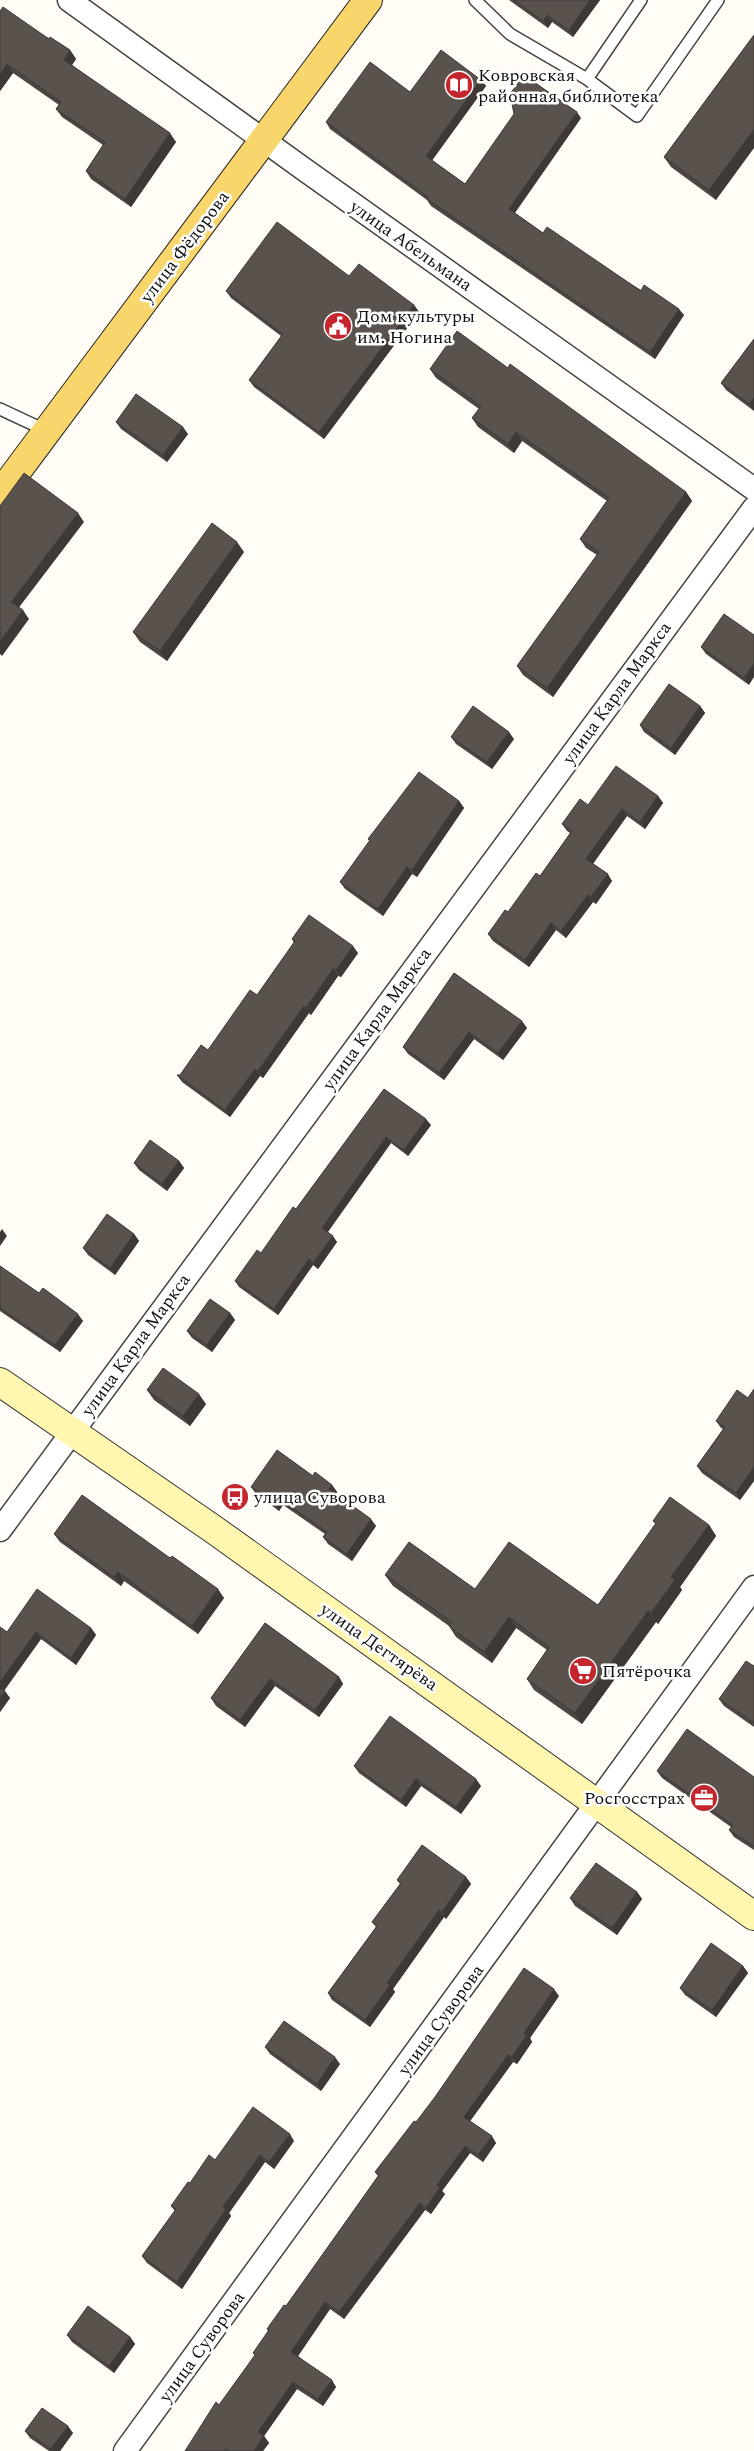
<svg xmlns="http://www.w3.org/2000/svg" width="754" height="2451" font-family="Spectral,serif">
  <rect width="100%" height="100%" fill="#fffdf5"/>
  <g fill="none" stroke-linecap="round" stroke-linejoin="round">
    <defs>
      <path id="lane" d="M475,0L510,34L587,79L637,116L718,0
        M587,79L641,0
        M0,409L47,431"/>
      <path id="street" d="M69,0L305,170L754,489
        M0,1530L754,508
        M125,2451L754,1587"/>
      <path id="secondary" d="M0,1382L213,1529L754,1916"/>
      <path id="primary" d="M0,494L368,0"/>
    </defs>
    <use href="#lane" stroke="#444" stroke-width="14"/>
    <use href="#street" stroke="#444" stroke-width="25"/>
    <use href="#secondary" stroke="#333" stroke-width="30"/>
    <use href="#primary" stroke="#222" stroke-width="30"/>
    <use href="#lane" stroke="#fff" stroke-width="11"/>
    <use href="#street" stroke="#fff" stroke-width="22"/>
    <use href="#secondary" stroke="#fff6b0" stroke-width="28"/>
    <use href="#primary" stroke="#f9d66b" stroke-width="28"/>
  </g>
  <path fill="#4d4742" d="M509,0H600L573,37L552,22L548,28Z
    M0,11L70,50L76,59L72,65L176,142L131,207L91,179L86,171L103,145L62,117L56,109L59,105L13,73L0,91Z
    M754,35L716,200L671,167L664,157Z
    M481,80L486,86L432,160L465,184L581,118L515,213L543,233L684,315L655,359L431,206L427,200L330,129L326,122L410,92Z
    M349,276L414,305L419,312L324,439L254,387L249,380L281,336L231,298L226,291Z
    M754,339V411L726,390L721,383Z
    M430,369L686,492L692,501L553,697L523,675L517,666L597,555L586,548L580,539L607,501L522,441L514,453L478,427L472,418L479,409L436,378Z
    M116,422L188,434L167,462L121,429Z
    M244,552L167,661L140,642L133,632Z
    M724,614L749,685L706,654L701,647Z
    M700,706L705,713L675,755L644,732L640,725Z
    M451,737L514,739L492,769L456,744Z
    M658,796L663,803L645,829L627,816L593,864L612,881L596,904L593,902L566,938L556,930L529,967L493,941L488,934L508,912L540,876L570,833L567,831L562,824L588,805Z
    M459,801L464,808L417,877L412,874L383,916L345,889L340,882L370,841L368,839Z
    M292,939L358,953L341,977L338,976L311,1015L309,1013L263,1078L260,1076L230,1117L182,1082L177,1075H180L208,1050L257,995L294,943Z
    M454,973L527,1028L503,1060L474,1039L444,1080L408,1054L403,1047Z
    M384,1089L431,1125L408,1156L391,1143L328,1232L337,1242L318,1269L313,1265L278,1315L239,1287L235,1281L261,1253L296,1209Z
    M179,1161L184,1168L167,1191L139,1170L134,1163Z
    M134,1234L139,1241L115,1275L88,1255L83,1248Z
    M0,1266L39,1293L83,1321L60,1352L0,1311Z
    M230,1313L235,1320L212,1352L192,1338L187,1331Z
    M754,1389V1481L740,1500L702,1473L697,1466L723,1429L721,1428L716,1421L748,1398Z
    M147,1390L206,1404L190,1426L154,1400Z
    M332,1485L337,1492L336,1494L376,1526L352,1561L328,1544L323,1537L325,1534L283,1505L279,1511L256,1494L251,1487Z
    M653,1521L709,1525L716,1536L680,1587L682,1590L658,1624L656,1622L582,1724L534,1690L527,1679L547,1650L516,1628L492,1663L456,1637L449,1626L393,1586L385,1575L475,1589L598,1605L656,1524Z
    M54,1534L170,1558L224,1598L198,1634L124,1581L121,1586L60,1542Z
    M265,1623L339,1677L343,1684L319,1717L275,1686L245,1727L216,1706L211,1698Z
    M0,1627L7,1632L91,1628L96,1635L76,1665L41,1639L4,1691L10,1698L0,1712Z
    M754,1666V1727L724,1706L719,1699Z
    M354,1766L481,1786L461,1814L421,1786L406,1807L359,1773Z
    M657,1771L754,1777V1850L734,1837L729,1830L731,1827L662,1778Z
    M466,1877L471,1884L446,1919L444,1917L393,1989L395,1992L370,2027L332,2000L328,1993L376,1927L372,1922L400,1884L397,1880Z
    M637,1892L642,1899L617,1935L575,1906L570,1898Z
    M743,1966L748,1973L716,2017L685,1995L680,1988Z
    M559,1996L530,2038L532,2042L517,2064L513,2062L470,2121L496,2143L483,2162L470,2153L442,2191L445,2194L431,2214L425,2210L344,2319L330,2309L298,2356L336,2387L323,2406L297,2389L264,2436L269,2443L263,2451H185L255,2356L253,2353L268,2331L267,2329L286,2306L378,2176L375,2172L416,2122Z
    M265,2047L340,2064L321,2091L270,2054Z
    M294,2141L274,2169L265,2162L229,2213L231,2216L182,2289L147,2263L142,2256L175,2211L171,2206L190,2183L215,2160Z
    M67,2335L130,2337L135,2344L114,2373L72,2342Z
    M25,2431L73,2433L60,2451H49L30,2438Z"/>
  <path fill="#3f3936" d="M590,0H600L573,37L569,30Z
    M547,15L552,22L548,28L543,21Z
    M70,50L76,59L70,68L64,60Z
    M7,64L13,73L0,91V75Z
    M481,80L486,86L431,162L426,156Z
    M577,112L581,118L513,215L509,209Z
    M754,129V148L716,200L709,190Z
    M170,133L176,142L131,207L125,199Z
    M414,305L419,312L324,439L319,432Z
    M679,309L684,315L655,359L650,352Z
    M754,398V411L749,404Z
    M183,427L188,434L167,462L163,455Z
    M516,432L522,441L514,453L508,444Z
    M686,492L692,501L553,697L547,688Z
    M78,513L84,522L17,610L11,602Z
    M237,542L244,552L167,661L160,651Z
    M23,610L29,619L2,656L0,654V641Z
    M754,663V677L749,685L744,678Z
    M700,706L705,713L675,755L671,748Z
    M509,732L514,739L492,769L487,762Z
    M658,796L663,803L645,829L640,822Z
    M459,801L464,808L417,877L412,870Z
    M622,809L627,816L591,866L586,859Z
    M407,867L412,874L383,916L378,909Z
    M608,874L612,881L596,904L591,897Z
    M588,895L593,902L566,938L561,931Z
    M551,923L556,930L529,967L525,960Z
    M353,946L358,953L341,977L336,970Z
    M333,969L338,976L311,1015L306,1008Z
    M304,1006L309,1013L263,1078L258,1071Z
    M522,1021L527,1028L503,1060L498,1053Z
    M469,1032L474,1039L444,1080L439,1073Z
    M255,1069L260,1076L230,1117L225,1110Z
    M426,1119L431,1125L408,1156L404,1150Z
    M386,1137L391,1143L326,1234L322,1228Z
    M179,1161L184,1168L167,1191L162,1184Z
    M2,1229L7,1236L0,1246V1232Z
    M134,1234L139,1241L115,1275L110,1268Z
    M333,1236L337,1242L318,1269L313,1263Z
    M309,1259L313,1265L278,1315L274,1309Z
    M230,1313L235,1320L212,1352L207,1345Z
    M78,1314L83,1321L60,1352L55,1345Z
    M199,1394L206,1404L190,1426L183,1416Z
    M754,1467V1481L740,1500L736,1493Z
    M332,1485L337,1492L334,1496L329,1489Z
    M279,1498L283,1505L279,1511L274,1503Z
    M371,1519L376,1526L352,1561L347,1554Z
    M709,1525L716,1536L680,1587L682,1590L658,1624L651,1613L671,1577Z
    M118,1572L124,1581L121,1586L114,1577Z
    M218,1589L224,1598L198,1634L192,1626Z
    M648,1611L656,1622L582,1724L575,1713Z
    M509,1617L516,1628L492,1663L484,1652Z
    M91,1628L96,1635L76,1665L71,1658Z
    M36,1632L41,1639L2,1693L0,1690V1682Z
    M339,1677L343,1684L319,1717L315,1710Z
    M270,1679L275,1686L245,1727L240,1720Z
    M5,1691L10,1698L0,1712V1698Z
    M416,1779L421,1786L406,1807L401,1800Z
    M476,1779L481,1786L461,1814L456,1807Z
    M466,1877L471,1884L446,1919L442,1912Z
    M637,1892L642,1899L617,1935L612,1928Z
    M439,1910L444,1917L393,1989L395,1992L370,2027L365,2020L387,1983Z
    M743,1966L748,1973L716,2017L712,2010Z
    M554,1989L559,1996L530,2038L532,2042L517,2064L512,2057L524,2033Z
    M508,2055L513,2062L468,2124L464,2117Z
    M335,2057L340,2064L321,2091L317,2084Z
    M290,2134L294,2141L274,2169L269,2162Z
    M492,2136L496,2143L483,2162L478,2155Z
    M465,2146L470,2153L442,2191L445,2194L431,2214L426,2208L437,2185Z
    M260,2155L265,2162L229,2213L231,2216L182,2289L177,2282L223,2207Z
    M420,2203L425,2210L344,2319L339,2312Z
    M325,2302L330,2309L296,2359L291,2352Z
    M130,2337L135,2344L114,2373L109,2366Z
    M332,2380L336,2387L323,2406L318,2399Z
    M293,2382L297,2389L264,2436L269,2443L263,2451H254L258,2432Z
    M68,2426L73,2433L60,2451H52L51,2449Z"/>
  <path fill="#5a524d" stroke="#3f3936" d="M514,0H590L569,30L547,15L543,21Z
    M3,7L49,39L50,37L70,50L64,60L170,133L125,199L86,171L105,142L56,109L61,102L7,64L0,75V11Z
    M754,35V129L709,190L664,157Z
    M441,50L481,80L426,156L465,184L514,114L510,94L524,75L577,112L509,209L543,233L547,227L641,291L644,285L679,309L650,352L427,199L428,197L326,122L370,62L410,92Z
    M277,222L349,276L359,264L414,305L319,432L249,380L283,334L226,291Z
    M457,331L508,368L510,364L686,492L547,688L517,666L599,552L580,539L609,498L516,432L508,444L472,418L481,406L430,369Z
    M754,339V398L749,404L721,383Z
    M136,394L183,427L163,455L116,422Z
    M24,473L78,513L11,602L23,610L0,641V506Z
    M212,523L237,542L160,651L133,632Z
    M724,614L754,635V663L744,678L701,647Z
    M669,684L700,706L671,748L640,725Z
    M473,706L509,732L487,762L451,737Z
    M616,766L658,796L640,822L622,809L586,859L608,874L591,897L588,895L561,931L551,923L525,960L488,934L505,910L508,912L536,873L540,876L572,831L562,824L580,799L588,805Z
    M419,772L459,801L412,870L407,867L378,909L340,882L370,840L368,839Z
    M309,915L353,946L336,970L333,969L306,1008L304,1006L258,1071L255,1069L225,1110L177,1075H180L201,1045L208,1050L250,990L257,995L295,941L292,939Z
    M454,973L522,1021L498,1053L469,1032L439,1073L403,1047Z
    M384,1089L426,1119L404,1150L386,1137L322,1228L333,1236L313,1263L309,1259L274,1309L235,1281L257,1250L261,1253L293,1207L296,1209Z
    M150,1140L179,1161L162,1184L134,1163Z
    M107,1214L134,1234L110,1268L83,1248Z
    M0,1266L39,1293L43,1288L78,1314L55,1345L0,1308Z
    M210,1299L230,1313L207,1345L187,1331Z
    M163,1368L199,1394L183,1416L147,1390Z
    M754,1389V1467L736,1493L697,1466L725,1427L716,1421L737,1390L748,1398Z
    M277,1450L313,1476L315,1472L332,1485L329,1489L371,1519L347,1554L323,1537L327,1532L279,1498L274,1503L251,1487Z
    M82,1495L170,1558L172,1556L218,1589L192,1626L118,1572L114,1577L54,1534Z
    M670,1497L709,1525L671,1577L675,1580L651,1613L648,1611L575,1713L527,1679L549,1647L509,1617L484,1652L449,1626L452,1622L385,1575L409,1542L475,1589L509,1542L598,1605L656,1523L653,1521Z
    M37,1589L91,1628L71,1658L36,1632L0,1682V1627L7,1632Z
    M265,1623L339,1677L315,1710L270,1679L240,1720L211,1698Z
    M746,1661L754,1666V1723L719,1699Z
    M0,1688L5,1691L0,1698Z
    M390,1716L476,1779L456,1807L416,1779L401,1800L354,1766Z
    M687,1729L754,1777V1846L729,1830L733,1825L657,1771Z
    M422,1845L466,1877L442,1912L439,1910L387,1983L390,1985L365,2020L328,1993L377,1926L372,1922L401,1883L397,1880Z
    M596,1863L637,1892L612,1928L570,1898Z
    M711,1943L743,1966L712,2010L680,1988Z
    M524,1968L554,1989L524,2033L527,2035L512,2057L508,2055L464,2117L492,2136L478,2155L465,2146L437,2185L440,2187L426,2208L420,2203L339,2312L325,2302L291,2352L332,2380L318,2399L293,2382L258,2432L264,2436L254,2451H229L226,2449L225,2451H185L216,2402L219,2405L255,2355L253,2353L269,2330L267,2329L284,2305L286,2306L379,2175L375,2172L414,2121L416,2122L435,2097Z
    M284,2021L335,2057L317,2084L265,2047Z
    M253,2107L290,2134L269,2162L260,2155L223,2207L226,2209L177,2282L142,2256L176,2209L171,2206L188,2182L190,2183L209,2155L215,2160Z
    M88,2306L130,2337L109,2366L67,2335Z
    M42,2408L68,2426L51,2449L25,2431Z"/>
  <defs>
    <symbol id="library-disc" viewBox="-11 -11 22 22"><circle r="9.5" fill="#c4262e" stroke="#fff"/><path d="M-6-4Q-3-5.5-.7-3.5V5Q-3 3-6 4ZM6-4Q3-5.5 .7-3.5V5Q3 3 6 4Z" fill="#fff"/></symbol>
    <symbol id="civic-disc" viewBox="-11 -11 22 22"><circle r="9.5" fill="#c4262e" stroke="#fff"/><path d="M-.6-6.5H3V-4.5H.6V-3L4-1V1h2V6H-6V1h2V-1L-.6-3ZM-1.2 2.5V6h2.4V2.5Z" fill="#fff"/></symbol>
    <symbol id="bus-disc" viewBox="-11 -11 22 22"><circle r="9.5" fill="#c4262e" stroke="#fff"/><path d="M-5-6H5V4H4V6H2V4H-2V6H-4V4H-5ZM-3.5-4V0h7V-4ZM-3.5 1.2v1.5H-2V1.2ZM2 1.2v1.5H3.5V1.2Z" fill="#fff"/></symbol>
    <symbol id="supermarket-disc" viewBox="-11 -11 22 22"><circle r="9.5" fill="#c4262e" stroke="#fff"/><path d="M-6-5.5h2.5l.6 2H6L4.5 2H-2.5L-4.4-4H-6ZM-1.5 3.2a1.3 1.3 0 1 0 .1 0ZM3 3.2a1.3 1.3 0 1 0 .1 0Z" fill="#fff"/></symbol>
    <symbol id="office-disc" viewBox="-11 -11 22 22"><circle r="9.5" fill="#c4262e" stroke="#fff"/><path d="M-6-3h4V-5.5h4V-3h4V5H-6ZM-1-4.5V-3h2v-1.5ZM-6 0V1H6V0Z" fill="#fff"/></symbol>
  </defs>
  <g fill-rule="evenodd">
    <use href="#library-disc" x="443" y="69" width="32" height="32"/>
    <use href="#civic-disc" x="322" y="310" width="32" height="32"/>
    <use href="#bus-disc" x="219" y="1481" width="32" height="32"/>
    <use href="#supermarket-disc" x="567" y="1655" width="32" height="32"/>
    <use href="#office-disc" x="688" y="1782" width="32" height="32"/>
  </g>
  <g text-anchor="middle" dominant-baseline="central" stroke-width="5" stroke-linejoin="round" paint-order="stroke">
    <g font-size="18" fill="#111" stroke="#fff" text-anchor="start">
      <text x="478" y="75">Ковровская<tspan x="478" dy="21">районная библиотека</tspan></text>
      <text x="357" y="316">Дом культуры<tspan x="357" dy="21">им. Ногина</tspan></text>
      <text x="254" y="1497">улица Суворова</text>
      <text x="602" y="1671">Пятёрочка</text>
      <text x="685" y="1798" text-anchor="end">Росгосстрах</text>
    </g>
    <g font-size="18" fill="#111" stroke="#fff">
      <text transform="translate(411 246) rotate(35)">улица Абельмана</text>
      <text transform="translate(185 247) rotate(-53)">улица Фёдорова</text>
      <text transform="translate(617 693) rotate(-54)">улица Карла Маркса</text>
      <text transform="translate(377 1019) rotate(-54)">улица Карла Маркса</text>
      <text transform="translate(136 1345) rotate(-54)">улица Карла Маркса</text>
      <text transform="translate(379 1647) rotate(35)">улица Дегтярёва</text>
      <text transform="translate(441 2020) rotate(-54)">улица Суворова</text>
      <text transform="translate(202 2347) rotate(-54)">улица Суворова</text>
    </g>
  </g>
</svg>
